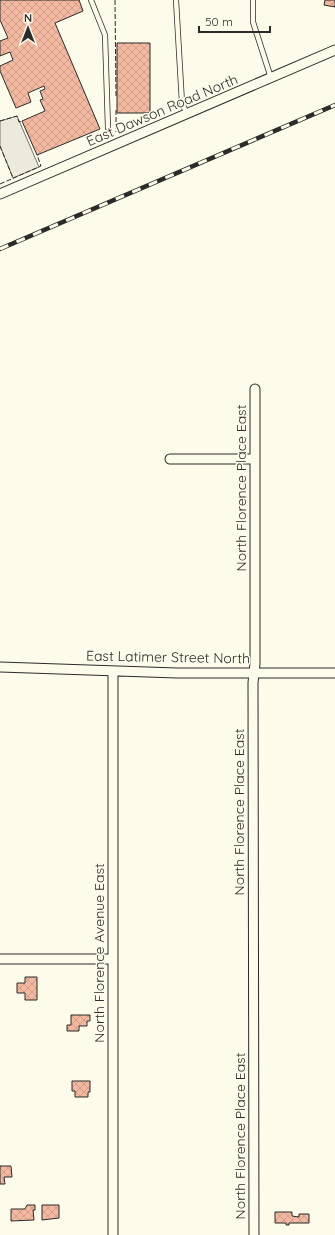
<svg xmlns="http://www.w3.org/2000/svg" width="335" height="1235" font-family="Quicksand,sans-serif">
  <defs>
    <pattern id="building-cross-hatch" width="8" height="8" patternUnits="userSpaceOnUse"><rect width="8" height="8" fill="#f2b8a0"/><path d="M0 0l8 8M0 8l8-8" fill="none" stroke="#d09e8a"/></pattern>
  </defs>
  <rect width="100%" height="100%" fill="#fdfbea"/>
  <path fill="#eceadb" stroke="#74746e" d="M17,116L39,167L13,178L0,146V121Z"/>
  <path fill="url(#building-cross-hatch)" stroke="#2b2b2b" d="M0,0H79L83,11L55,23L100,129L37,155L22,121L45,111L40,100L43,99L40,91L45,89L44,86L28,93L31,102L16,108L0,71V66L13,60L10,52L0,56V41L8,38L0,20Z
    M325,0H335V7L324,5Z
    M117,43H150V113H117Z
    M25,977H37V1000H25V993H17V983H25Z
    M71,1015H90V1021H87V1026H79V1031H67V1025H71Z
    M72,1081H90V1092H88V1097H75V1091H72Z
    M0,1166H11L12,1177H4L5,1184H0Z
    M27,1205H35V1210H33L34,1220L11,1221V1209H25Z
    M42,1205H59V1218L42,1220Z
    M275,1212H292V1216L299,1217V1214H309V1223H289V1225H286V1223H275Z"/>
  <g fill="none" stroke-linecap="round" stroke-linejoin="round">
    <defs>
      <path id="service" d="M91,0L105,35L108,128
        M176,0L182,103L187,114
        M253,0V22L271,78"/>
      <path id="minor" d="M0,194L335,50
        M170,459H255
        M0,667L177,673H335
        M0,959H113
        M113,1235V671
        M254,1235L253,683L255,663V389"/>
    </defs>
    <use href="#service" stroke="#2b2b2b" stroke-width="6"/>
    <use href="#minor" stroke="#2b2b2b" stroke-width="11"/>
    <use href="#service" stroke="#fdfbea" stroke-width="4.5"/>
    <use href="#minor" stroke="#fdfbea" stroke-width="9"/>
    <defs>
      <path id="rail" d="M0,249L335,105"/>
    </defs>
    <use href="#rail" stroke="#2b2b2b" stroke-width="4.5"/>
    <use href="#rail" stroke="#fdfbea" stroke-width="3" stroke-dasharray="9" stroke-linecap="butt"/>
    <path stroke="#2b2b2b" stroke-width="1" stroke-dasharray="5 2" stroke-linecap="butt" d="M115,0L116,96
      M116,110V132
      M0,121L17,116L19,122L22,121
      M0,146L13,178
      M0,184L41,166L37,155"/>
  </g>
  <g text-anchor="middle" dominant-baseline="central" stroke-width="3" stroke-linejoin="round" paint-order="stroke">
    <g font-size="14" fill="#2b2b2b" stroke="#fdfbea">
      <text transform="translate(162 110) rotate(-23)">East Dawson Road North</text>
      <text transform="translate(241 488) rotate(-90)">North Florence Place East</text>
      <text transform="translate(168 657) rotate(1)">East Latimer Street North</text>
      <text transform="translate(239 812) rotate(-90)">North Florence Place East</text>
      <text transform="translate(99 953) rotate(-90)">North Florence Avenue East</text>
      <text transform="translate(240 1136) rotate(-90)">North Florence Place East</text>
    </g>
  </g>
  <g transform="translate(28 28)" stroke="#fdfbea" stroke-width="3" paint-order="stroke">
  <path d="M0-3L7 15L0 10L-7 15Z" fill="#2b2b2b"/>
  <text y="-6" font-size="11" font-weight="bold" text-anchor="middle" fill="#2b2b2b">N</text>
  </g>
  <path d="M199 26v6h71v-6" fill="none" stroke="#2b2b2b" stroke-width="2"/>
  <text x="205" y="26" font-size="12" fill="#2b2b2b" stroke="#fdfbea" stroke-width="3" paint-order="stroke">50 m</text>
</svg>
